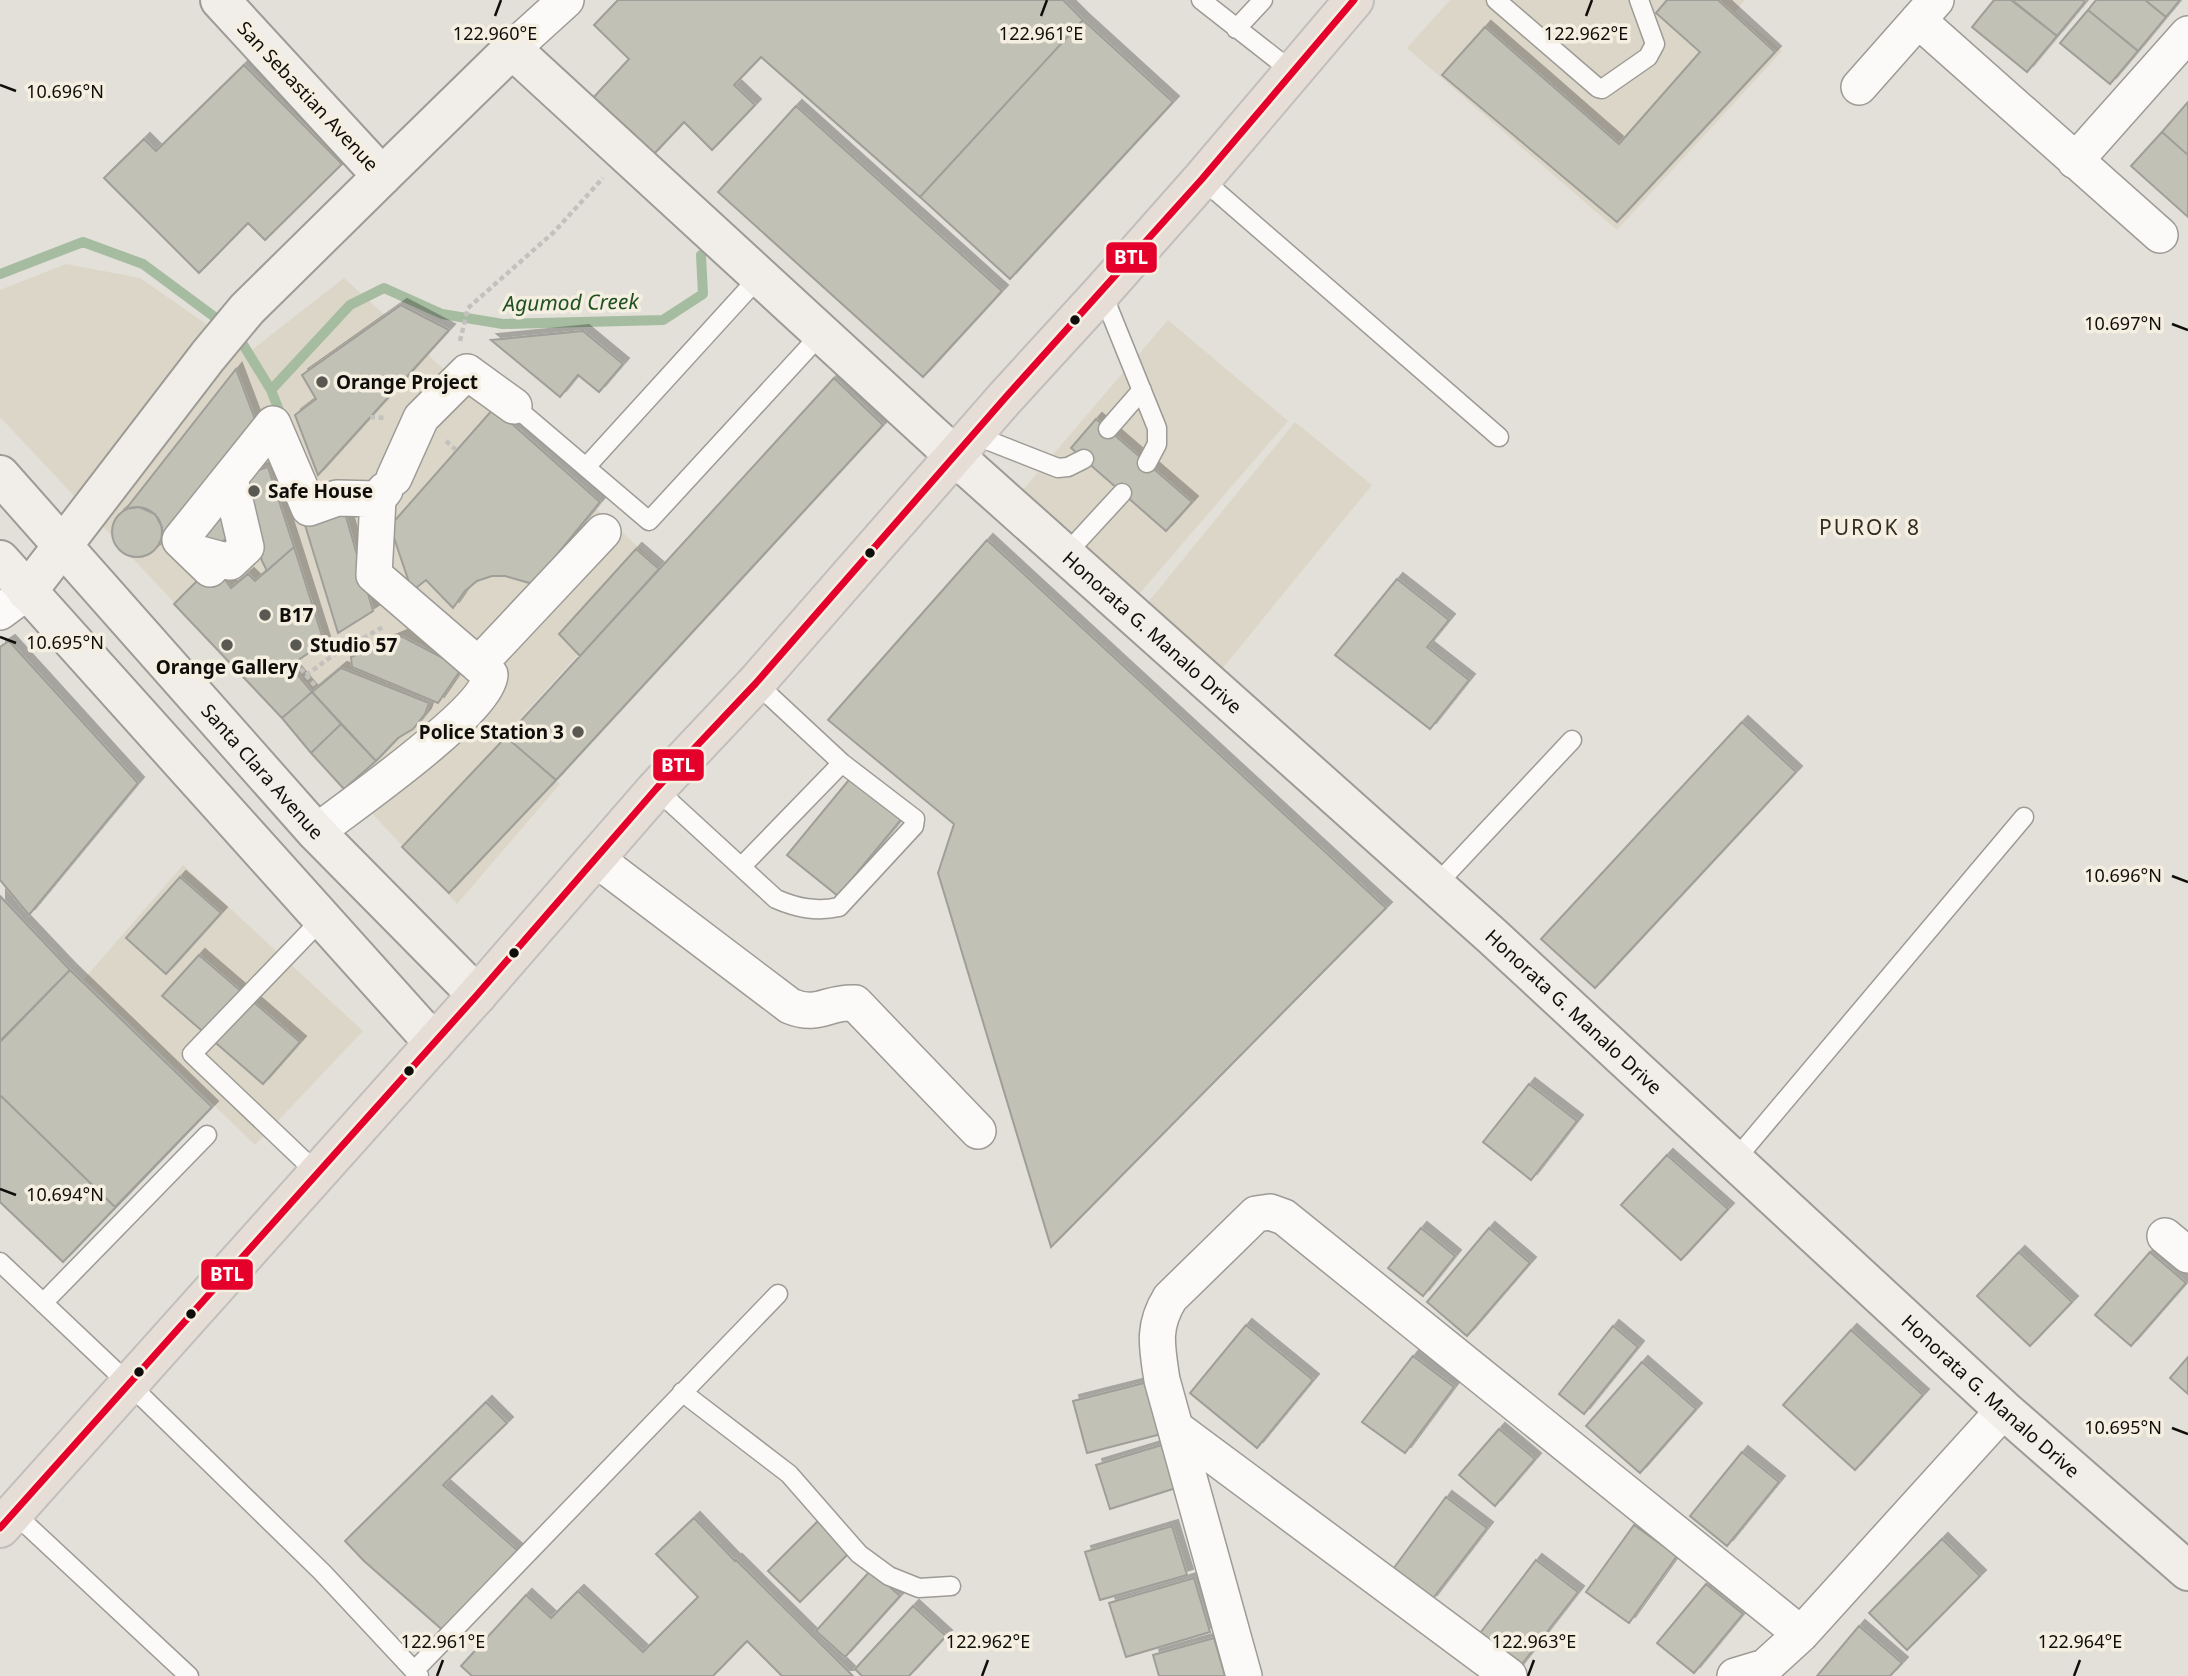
<svg xmlns="http://www.w3.org/2000/svg" width="2188" height="1676" font-family="'Noto Sans',sans-serif">
  <defs>
    <filter id="shadow"><feDropShadow dx="6" dy="-6" stdDeviation="0" flood-color="#0004"/></filter>
  </defs>
  <rect width="100%" height="100%" fill="#e3e0d9"/>
  <path fill="#dcd6c8" d="M1450,0H1745L1735,12L1782,51L1617,230L1407,48Z
    M66,264L140,278L248,353L344,278L659,566L504,736L560,784L457,904L0,417V290Z
    M1168,320L1288,421L1140,593L1021,492Z
    M1295,422L1372,485L1222,669L1145,606Z
    M183,865L363,1031L255,1145L84,979Z"/>
  <g fill="none" stroke-linecap="round" stroke-linejoin="round">
    <path stroke="#a5bca0" stroke-width="10" d="M0,274L83,242L143,264L224,324
      M236,333L271,390L282,418
      M271,390L350,305L384,288L442,314L503,324L663,320L703,294L701,255"/>
  </g>
  <path fill="#c1c2b5" stroke="#9f9e99" stroke-width="2" filter="url(#shadow)" d="M618,0H1063L1083,20L920,197L761,57L734,85L755,105L712,150L684,122L653,155L593,98L629,59L594,25Z
    M1667,0H1718L1775,52L1617,222L1442,75L1485,27L1619,144L1700,52L1656,13Z
    M1994,0H2011L2057,36L2027,72L1972,27Z
    M2012,0H2083L2085,2L2057,36Z
    M2096,0H2145L2166,17L2138,51L2088,10Z
    M2145,0H2180L2166,17Z
    M2088,10L2138,51L2110,84L2060,43Z
    M1083,20L1173,102L1010,279L920,197Z
    M244,65L342,164L265,240L248,223L199,273L104,178L144,139L156,151Z
    M2188,102V155L2162,132Z
    M796,106L1002,291L923,377L718,192Z
    M2162,132L2188,155V217L2131,166Z
    M401,305L449,330L318,475L295,415L316,399L302,375Z
    M583,331L623,364L599,392L578,375L560,397L491,340Z
    M236,369L255,419L162,537V527L155,514L139,507L126,509Z
    M834,378L883,425L556,780L506,737Z
    M494,408L600,502L533,584L505,576H492L477,581L465,591L453,608L426,580L412,591L390,526Z
    M1096,419L1192,502L1166,531L1071,448Z
    M268,467L294,547L267,571L262,561L240,476Z
    M112 532a25 25 0 1 1 50 0a25 25 0 1 1-50 0Z
    M213,513L229,519V537L220,543L206,540L201,530Z
    M345,513L373,611L338,633L305,525Z
    M987,540L1386,908L1051,1247L938,873L954,824L828,720Z
    M294,547L324,642L290,666L312,692L282,718L174,604L214,564L231,588L248,574L255,581Z
    M636,549L659,569L580,656L559,634Z
    M1397,579L1449,620L1427,647L1469,680L1430,729L1335,655Z
    M401,636L462,668L438,703L352,667L351,657Z
    M9,641L138,783L29,915L0,880V647Z
    M341,668L429,703L425,714L413,729L398,738L376,761L312,692Z
    M312,692L341,724L311,753L282,718Z
    M1742,722L1796,772L1595,988L1541,939Z
    M341,724L376,761L344,789L311,753Z
    M506,737L556,780L449,893L402,847Z
    M853,775L904,816L838,896L787,855Z
    M180,877L221,913L166,974L126,938Z
    M0,896L70,970L0,1041Z
    M199,955L300,1042L263,1084L162,996Z
    M70,970L212,1107L63,1262L0,1202V1042Z
    M70,970L212,1107L115,1207L0,1095V1042Z
    M1529,1084L1577,1121L1531,1180L1483,1142Z
    M1667,1155L1728,1209L1681,1260L1621,1205Z
    M1421,1228L1455,1256L1423,1296L1388,1268Z
    M1489,1228L1530,1263L1467,1336L1427,1302Z
    M2019,1252L2072,1302L2030,1346L1977,1296Z
    M2150,1252L2186,1283L2131,1346L2095,1315Z
    M1246,1325L1313,1380L1257,1448L1190,1393Z
    M1613,1326L1638,1347L1584,1414L1559,1394Z
    M1851,1330L1923,1395L1855,1470L1783,1405Z
    M1413,1356L1454,1387L1405,1453L1362,1422Z
    M2188,1357V1394L2170,1378Z
    M1642,1362L1696,1409L1640,1473L1586,1426Z
    M1160,1379L1173,1431L1087,1453L1073,1401Z
    M486,1402L507,1423L443,1485L518,1551L446,1633L364,1561L345,1541Z
    M1499,1429L1535,1459L1495,1506L1459,1475Z
    M1165,1444L1179,1487L1110,1509L1096,1465Z
    M1742,1452L1779,1482L1727,1546L1690,1516Z
    M1446,1497L1487,1528L1431,1601L1391,1572Z
    M694,1518L735,1561L736,1560L853,1676H782L747,1641L713,1676H472L461,1666L526,1595L551,1618L578,1591L643,1652L698,1597L656,1554Z
    M820,1519L851,1551L800,1602L768,1571Z
    M1634,1525L1677,1556L1629,1623L1586,1592Z
    M1172,1526L1187,1575L1100,1600L1085,1552Z
    M1942,1539L1980,1576L1907,1650L1869,1613Z
    M1536,1560L1578,1592L1516,1672L1474,1641Z
    M871,1570L900,1596L845,1657L816,1631Z
    M1194,1578L1210,1632L1126,1657L1109,1603Z
    M1706,1584L1743,1614L1694,1673L1657,1643Z
    M913,1606L946,1636L909,1676H862L855,1669Z
    M1859,1626L1902,1663L1890,1676H1817Z
    M1214,1638L1225,1676H1159L1153,1655Z"/>
  <g fill="none" stroke-linecap="round" stroke-linejoin="round">
    <defs>
      <path id="lane" d="M1201,0L1293,72
        M1496,0L1598,88L1602,89L1648,57L1655,44L1639,0
        M1236,29L1263,0
        M1202,179L1499,437
        M1102,292L1157,428V444L1147,463
        M514,406L649,521L821,334
        M1108,429L1142,390
        M974,435L1058,468L1068,467L1084,459
        M586,467L759,277
        M1065,555L1122,493
        M656,789L776,899C797,908 816,912 839,907L914,826L915,819L842,763L756,683
        M742,866L842,763
        M1436,885L1572,740
        M1735,1160L2024,817
        M317,1173L192,1054L322,919
        M0,1262L129,1384L322,1572L419,1676
        M43,1303L207,1135
        M682,1392L789,1474L859,1554L889,1576L919,1588L951,1586
        M14,1513L189,1676
        M414,1671L778,1294"/>
      <path id="street" d="M1918,20L2160,235
        M512,49L566,0
        M1859,87L1936,0
        M2075,161L2188,34
        M394,478L421,418L467,372L514,406
        M193,552L230,562L246,547L230,479
        M210,569L180,540L273,424L309,508L337,498L378,499
        M0,612L27,592
        M478,665L603,532
        M316,832C349,807 487,711 490,675L374,575L378,499L385,490
        M596,859L790,1006C819,1018 828,1001 855,1003L978,1131
        M2165,1236L2188,1255
        M1177,1429L1509,1676
        M1244,1676L1162,1380C1157,1347 1152,1327 1170,1298L1256,1214L1270,1212L1284,1217L1801,1634
        M1735,1676L1765,1667L1801,1634L2004,1410"/>
      <g id="secondary">
        <path id="s1" d="M382,176L512,49L956,457L1492,936L2004,1410L2188,1571"/>
        <path id="s2" d="M0,475L316,832L477,995"/>
        <path d="M0,560L434,1043"/>
        <path d="M27,592L208,356L247,309L382,176L220,0"/>
      </g>
      <path id="primary" d="M0,1528L477,995L656,789L756,683L1005,398L1102,292L1202,179L1354,0"/>
    </defs>
    <use href="#lane" stroke="#9d9b95" stroke-width="21"/>
    <use href="#street" stroke="#9d9b95" stroke-width="38"/>
    <use href="#secondary" stroke="#9d9b95" stroke-width="42"/>
    <use href="#primary" stroke="#c0bfbc" stroke-width="42"/>
    <path stroke="#c2c1be" stroke-width="4.5" stroke-dasharray="5 3.5" stroke-linecap="butt" d="M460,341L468,308L554,232L603,178
      M370,417L387,418
      M446,441L456,450
      M295,662L317,688
      M306,675L335,654L383,627"/>
    <use href="#lane" stroke="#fbfaf9" stroke-width="18"/>
    <use href="#street" stroke="#fbfaf9" stroke-width="35"/>
    <use href="#secondary" stroke="#f1ede8" stroke-width="38"/>
    <use href="#primary" stroke="#e6ded6" stroke-width="38"/>
    <defs>
      <path id="bus-1" d="M0,1528L477,995L656,789L756,683L1005,398L1202,179L1354,0"/>
    </defs>
    <use href="#bus-1" stroke="#f5efe2" stroke-width="12"/>
    <use href="#bus-1" stroke="#e4002b" stroke-width="7"/>
  </g>
  <path fill="none" stroke="#100e0a" stroke-width="2.5" d="M495,16L501,0M1041,16L1047,0M1586,16L1592,0M0,85L16,91M2172,324L2188,330M0,637L16,643M2172,876L2188,882M0,1189L16,1195M2172,1428L2188,1434M437,1676L443,1660M982,1676L988,1660M1528,1676L1534,1660M2074,1676L2080,1660"/>
  <g fill="#100e0a" stroke="#f5efe2" stroke-width="2.5">
    <circle cx="1075" cy="320" r="6"/>
    <circle cx="870" cy="553" r="6"/>
    <circle cx="514" cy="953" r="6"/>
    <circle cx="409" cy="1071" r="6"/>
    <circle cx="191" cy="1314" r="6"/>
    <circle cx="139" cy="1372" r="6"/>
  </g>
  <g fill="#5a5852" stroke="#f5efe2" stroke-width="2.5">
    <circle cx="322" cy="382" r="7"/>
    <circle cx="254" cy="491" r="7"/>
    <circle cx="265" cy="615" r="7"/>
    <circle cx="227" cy="645" r="7"/>
    <circle cx="296" cy="645" r="7"/>
    <circle cx="578" cy="732" r="7"/>
  </g>
  <g text-anchor="middle" dominant-baseline="central" stroke-width="7" stroke-linejoin="round" paint-order="stroke">
    <g font-size="19" fill="#100e0a" stroke="#f5efe2">
      <text transform="translate(308 96) rotate(47)">San Sebastian Avenue</text>
      <text stroke="none"><textPath href="#s1" startOffset="1048">Honorata G. Manalo Drive</textPath></text>
      <text stroke="none"><textPath href="#s2" startOffset="396">Santa Clara Avenue</textPath></text>
      <text stroke="none"><textPath href="#s1" startOffset="1615">Honorata G. Manalo Drive</textPath></text>
      <text stroke="none"><textPath href="#s1" startOffset="2182">Honorata G. Manalo Drive</textPath></text>
    </g>
    <g font-size="19" font-weight="bold" fill="#100e0a" stroke="#f5efe2" text-anchor="start">
      <text x="336" y="382">Orange Project</text>
      <text x="268" y="491">Safe House</text>
      <text x="279" y="615">B17</text>
      <text x="310" y="645">Studio 57</text>
      <text x="227" y="667" text-anchor="middle">Orange Gallery</text>
      <text x="564" y="732" text-anchor="end">Police Station 3</text>
    </g>
    <g font-size="21" font-style="italic" fill="#1f501f" stroke="#f5efe2">
      <text transform="translate(571 302) rotate(-1)">Agumod Creek</text>
    </g>
    <g font-size="21" letter-spacing="2" fill="#322e24" stroke="#f5efe2">
      <text x="1870" y="527">PUROK 8</text>
    </g>
  </g>
  <g font-size="18" text-anchor="middle" fill="#100e0a" stroke="#f5efe2" stroke-width="7" stroke-linejoin="round" paint-order="stroke">
    <text x="495" y="40">122.960°E</text>
    <text x="1041" y="40">122.961°E</text>
    <text x="1586" y="40">122.962°E</text>
    <text x="65" y="98">10.696°N</text>
    <text x="2123" y="330">10.697°N</text>
    <text x="65" y="649">10.695°N</text>
    <text x="2123" y="882">10.696°N</text>
    <text x="65" y="1201">10.694°N</text>
    <text x="2123" y="1434">10.695°N</text>
    <text x="443" y="1648">122.961°E</text>
    <text x="988" y="1648">122.962°E</text>
    <text x="1534" y="1648">122.963°E</text>
    <text x="2080" y="1648">122.964°E</text>
  </g>
  <g stroke="#f5efe2" stroke-width="2.5">
    <rect x="1105" y="241" width="53" height="33" rx="7" fill="#e4002b"/>
    <rect x="652" y="748" width="53" height="34" rx="7" fill="#e4002b"/>
    <rect x="200" y="1258" width="54" height="33" rx="7" fill="#e4002b"/>
  </g>
  <g font-size="19" text-anchor="middle" font-weight="bold" fill="#fff">
    <text x="1131" y="264">BTL</text>
    <text x="678" y="772">BTL</text>
    <text x="227" y="1281">BTL</text>
  </g>
</svg>
